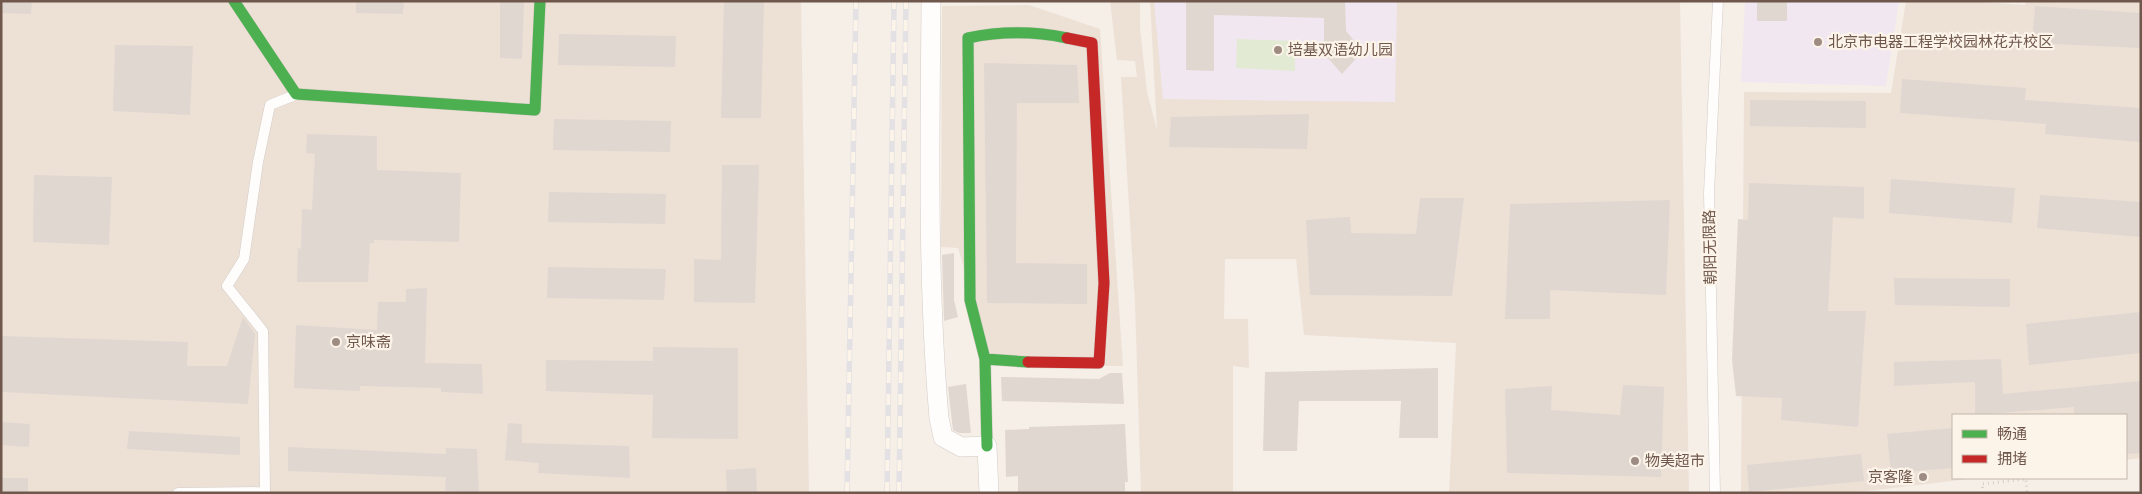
<svg xmlns="http://www.w3.org/2000/svg" width="2142" height="494" font-family="'DM Sans','Noto Sans SC',sans-serif">
  <rect width="100%" height="100%" fill="#f5efe8"/>
  <path fill="#ede1d6" d="M1,1H801L809,493H1Z
    M1110,1H1140V28L1147,92L1157,130L1150,1H1680L1689,493H1449L1456,343L1304,335L1296,259H1225L1224,319H1248L1249,368L1233,366V493H1141L1135,303L1121,77H1137L1135,61L1117,60Z
    M1906,1H1967L2025,5L2026,1H2141V458L2126,460V415H1953V478H1977L1850,493H1741L1744,92L1891,93Z
    M1029,5L1100,29L1123,366H993L958,248L941,247L942,6Z"/>
  <path fill="#f1e7f0" d="M1154,1H1397L1395,102L1163,99Z
    M1745,1H1899L1886,86L1741,82Z"/>
  <path fill="#e2ead4" d="M1237,39L1295,41V71L1236,68Z"/>
  <path fill="#e1d7d1" d="M1,1H32L31,14L1,13Z
    M356,1H404L403,14L356,13Z
    M500,1H524L522,59L500,58Z
    M724,1H764L761,118H721Z
    M1186,1H1345L1346,31L1363,51L1342,74L1321,50L1324,46V18L1214,15V71L1186,70Z
    M1757,1H1787V21H1757Z
    M2035,6L2141,13V48L2032,43Z
    M559,34L676,36L675,67L558,65Z
    M115,45L193,46L190,115L113,111Z
    M984,63L1077,65L1079,103H1017L1016,263L1087,264V304L987,303Z
    M1902,79L2026,88L2025,100L2141,108V142L2045,134L2046,124L1900,113Z
    M1750,100L1866,101V128L1750,126Z
    M1309,114L1307,149L1169,147L1171,117Z
    M554,119L671,121L670,152L553,150Z
    M307,134L377,136V170L461,173L459,242L374,240V243H370L368,282H297L298,248L301,249L302,209L312,210L315,154L306,153Z
    M722,165H759L755,303L694,302V259L721,260Z
    M34,175L112,177L109,245L33,242Z
    M1891,179L2015,188L2012,223L1889,213Z
    M1749,183L1864,187V219L1833,217L1828,311H1866L1858,427L1781,420L1782,398L1736,396L1732,360L1738,219L1748,220Z
    M549,192L666,194L665,224L548,222Z
    M2040,195L2141,202V237L2037,228Z
    M1420,198H1464L1452,296L1310,295L1306,220L1350,217L1351,233L1416,234Z
    M1670,200L1666,295L1550,290V319H1505L1510,204Z
    M954,253V300L958,317L944,321L942,255Z
    M548,267L666,269L664,300L547,298Z
    M1894,278L2010,279V307L1895,305Z
    M427,288L425,363L482,364L483,394L441,392V388L360,386V391L294,388L296,325L377,330L378,302H406V289Z
    M2141,312V353L2029,365L2026,324Z
    M243,317L255,334L248,404L1,392V336L188,342L187,366H227Z
    M653,347L738,348V439L652,438L653,395L546,391V360L653,361Z
    M2001,359L2003,394L2141,381V453L2126,454V415H2074V407L1975,415V382L1894,386V362Z
    M1438,368V438H1399L1401,401H1299L1297,451H1263L1265,372Z
    M1110,373H1122L1124,404L1002,401L1001,377L1099,379Z
    M966,384L971,433H959L953,430L948,387Z
    M1623,385L1664,387L1661,477L1507,473L1505,389L1552,386L1551,410L1620,415Z
    M1,422L30,424L29,447L1,445Z
    M508,423L522,424V443L629,446L630,478L538,473L539,463L505,460Z
    M1125,424L1128,482H1125V493H1018V476L1006,477L1005,430L1029,429V427Z
    M1953,428V468L1891,473L1887,434Z
    M129,431L240,437V455L127,449Z
    M288,447L446,454V448L477,449L479,493L445,491L446,477L288,471Z
    M1861,454L1864,481L1749,492L1747,465Z
    M756,468L757,493H727L726,470Z
    M1,478H28V493H1Z"/>
  <g fill="none" stroke-linecap="round" stroke-linejoin="round">
    <defs>
      <path id="lane" d="M178,493L265,492L263,331L227,286L244,259L258,162L270,105L295,95
        M1715,493L1709,193L1718,1"/>
      <path id="street" d="M931,1C930,141 927,279 939,418L943,437L961,447L987,446L989,493"/>
      <path id="fast" d="M234,1L296,94L535,110L540,1
        M985,359L970,300L968,38C1001,31 1033,31 1067,38
        M987,446L985,359L1028,362"/>
      <path id="jam" d="M1028,362L1099,363L1104,283L1092,43L1067,38"/>
    </defs>
    <use href="#lane" stroke="#d3ccc7" stroke-width="11"/>
    <use href="#street" stroke="#d3ccc7" stroke-width="20"/>
    <use href="#fast" stroke="#d4cbc4" stroke-width="12"/>
    <use href="#jam" stroke="#d4cbc4" stroke-width="12"/>
    <path stroke="#d5cfc9" stroke-width="3" stroke-dasharray="1 4" stroke-linecap="butt" d="M1983,493L1982,484L2026,479L2027,493"/>
    <use href="#lane" stroke="#fefdfc" stroke-width="10"/>
    <use href="#street" stroke="#fefdfc" stroke-width="19"/>
    <use href="#fast" stroke="#4caf50" stroke-width="11"/>
    <use href="#jam" stroke="#c62828" stroke-width="11"/>
    <defs>
      <path id="rail" d="M847,493L856,1
        M887,493L894,1
        M899,493L906,1"/>
    </defs>
    <use href="#rail" stroke="#e3e1e3" stroke-width="5.5"/>
    <use href="#rail" stroke="#fdf4e9" stroke-width="4" stroke-dasharray="11" stroke-linecap="butt"/>
  </g>
  <g fill="#9e8c83" stroke="#fdf4e9" stroke-width="2">
    <circle cx="1818" cy="42" r="5"/>
    <circle cx="1278" cy="50" r="5"/>
    <circle cx="336" cy="342" r="5"/>
    <circle cx="1635" cy="461" r="5"/>
    <circle cx="1923" cy="477" r="5"/>
  </g>
  <g text-anchor="middle" dominant-baseline="central" stroke-width="4.5" stroke-linejoin="round" paint-order="stroke">
    <g font-size="15" fill="#6f574c" stroke="#fdf4e9" text-anchor="start">
      <text x="1828" y="42">北京市电器工程学校园林花卉校区</text>
      <text x="1288" y="50">培基双语幼儿园</text>
      <text x="346" y="342">京味斋</text>
      <text x="1645" y="461">物美超市</text>
      <text x="1913" y="477" text-anchor="end">京客隆</text>
    </g>
    <g font-size="15" fill="#6f574c" stroke="#fdf4e9">
      <text transform="translate(1710 247) rotate(-91)">朝阳无限路</text>
    </g>
  </g>
  <rect width="2142" height="494" fill="none" stroke="#6f574c" stroke-width="5"/>
  <rect x="1952" y="414" width="175" height="65" fill="#fdf4e9" stroke="#c4b5aa"/>
  <rect x="1962" y="430" width="25" height="8" fill="#4caf50" stroke="#c4b5aa"/>
  <text x="1997" y="439" font-size="15" fill="#6f574c">畅通</text>
  <rect x="1962" y="455" width="25" height="8" fill="#c62828" stroke="#c4b5aa"/>
  <text x="1997" y="464" font-size="15" fill="#6f574c">拥堵</text>
</svg>
